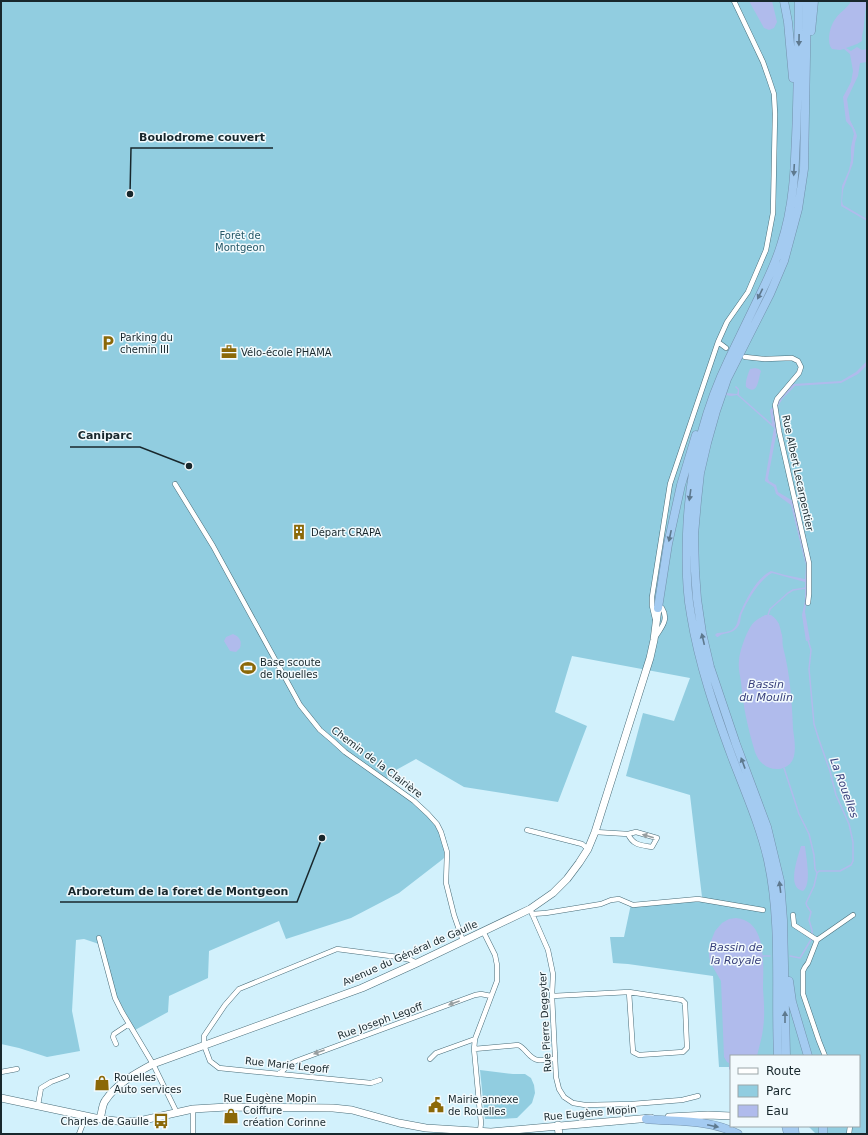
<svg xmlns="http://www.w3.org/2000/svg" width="868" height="1135" font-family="'DejaVu Sans',sans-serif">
  <rect width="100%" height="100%" fill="#d2f1fc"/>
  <path fill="#91cde0" d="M1,1H867V1134H816L808,1126H859V1056H731V1067H719L713,976L628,964L613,963L610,937H624L631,904L702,897L690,795L626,776L643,713L674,721L690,678L572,656L555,712L587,726L558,802L464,787L416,759L387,775L388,780C406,792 434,810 443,831C446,837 447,845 449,852L443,859L399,893L351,918L286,939L279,921L209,951L208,978L169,996L168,1012L135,1030L112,988L102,945L84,939L76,940L72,1011L80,1051L47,1057L19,1048L1,1044Z
    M480,1070L513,1074H525L531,1078L534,1085L535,1093L532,1103L517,1118L499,1119H485Z"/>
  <path fill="#b0bbec" d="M749,1H772L777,22L774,28L769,30L764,28Z
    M851,1H867C865,9 865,17 864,25C864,31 861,35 862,41L857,44L846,48L851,51L857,47L862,50L867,49V62L860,63L858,76L847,99L850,120L855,130L857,136L855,143L853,163L843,190L842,201L843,205L867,219V221L841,206L842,186L849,170L851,160V147L854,134L852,128L846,121L843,97L851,82L853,71L850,54L844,49L840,50L832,49C826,42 830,25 836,18C840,12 848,8 851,1Z
    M867,361V365L858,374L841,383L795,386L783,398L777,408L776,404L793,384L841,381L856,372Z
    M755,368L759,369L761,371C758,380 758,396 746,387C745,382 748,374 750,369Z
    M736,386L739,389V395L772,424L770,410L774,406L775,410L773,413L777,430L768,478L769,481L776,485L778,492L793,501L808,561L807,595L805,612L810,640L806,641L802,615L805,601V582L772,573C759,580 748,600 742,613C740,617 741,622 739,625C732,636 724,631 718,637H717L715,635L717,633C720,633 729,632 732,630C739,625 737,618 741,611C747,597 757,578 771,571L785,575L805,579L806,565L804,558L791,505L776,494L774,487L765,481V480L774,428L737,395L731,396L726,395V393L737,394L738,390L735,387Z
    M765,615H771C774,617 777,620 779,624C780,627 781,632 782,635C783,639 782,643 783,647C790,673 792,702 793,729C794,737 796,747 794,756C791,770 773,773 763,764C759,761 757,757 755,752C748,729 743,706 741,682C740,675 738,668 739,661C739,653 746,633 751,626C754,621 760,618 765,615Z
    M233,634C240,637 242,641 240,648L236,652L230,651L224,641L226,637Z
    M801,846H805C806,857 812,884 803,891C786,888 798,857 801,846Z
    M736,918C768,921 763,966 763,989C764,1002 765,1016 763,1029C762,1038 759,1047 757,1056H731V1071L729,1069V1063L727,1062L724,1057L721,981L710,962L709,955V946L715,931L722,923L729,919Z"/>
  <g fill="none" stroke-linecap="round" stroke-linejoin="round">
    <path stroke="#b0bbec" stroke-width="1.5" d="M768,615L770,609L788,593L793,590L806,588
      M808,640L811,650L809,669L814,724L819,740L830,771L836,795L849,824L853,842V861L851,865L840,871H819L817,873L814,886L806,903L807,906L811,912L809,920L812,930V934
      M784,768L799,814L809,834L814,855L815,869L817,873
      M763,956H770
      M790,956L800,958L812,938"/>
    <defs>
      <path id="street" d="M718,342L726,348
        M745,357L765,359L792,358L798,361L801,367L799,373L777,399L775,405L779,431L809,563V594L808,603
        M175,484L213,546L300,705L320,730L333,741L345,752L393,786L414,801L428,814L437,824L441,832L447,852L446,883L454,915L463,941
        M655,619L652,606V597L670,484L718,342L727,322L748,292L766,250L773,213L775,114L774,94L769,79L763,62L734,1
        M656,636C662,627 669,619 662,608L657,607
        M527,830L582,844L588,849
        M595,832L628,834L636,832L657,838L652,847C640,845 633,845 628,834
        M530,909L548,950L553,974L552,996L556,1077L559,1089L564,1097L573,1103L585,1105L632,1104L682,1100L698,1096
        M532,914L546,913L601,904L611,900L619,899L633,905L698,899L763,910
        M793,915L794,925L817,940
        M99,938L115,998L122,1012L153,1064L177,1113
        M552,996L629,992L682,1000L685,1003L687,1048L683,1052L639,1055L633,1052L629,992
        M116,1044L113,1037L114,1034L129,1024
        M474,1049L518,1045C526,1048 529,1059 538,1060C543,1061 550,1059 554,1059
        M825,1056L819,1041L803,994V971L805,967L808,963L817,940L853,915
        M430,1059L436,1053L475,1039
        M1,1072L17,1069
        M279,1074L290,1064L296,1061L475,995L481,994L491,996
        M380,1080L371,1083L219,1068L210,1061L204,1045V1036L225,1005L239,989L337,949L398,957L411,960L417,963
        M38,1105L41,1088L51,1082L67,1076
        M479,1133L480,1131L481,1123L474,1049L475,1039L497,981V965L495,955L483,931
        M79,1134L86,1116
        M193,1134V1109
        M849,1134L850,1126"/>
      <path id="secondary" d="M1,1098L100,1119L125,1122L139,1121L193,1109L227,1107L333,1108L352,1110L399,1123L426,1128L491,1132L651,1118
        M669,1117L708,1115L731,1116
        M100,1119C102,1113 102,1105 105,1101C116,1084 136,1073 153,1064L362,988L417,963L530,909L553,893L567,879L579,863L588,849L595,832L650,658L654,640L658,608
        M558,1125L559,1134"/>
      <path id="highway" d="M784,1L788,22L793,78
        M811,31L814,1
        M658,608L668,544L681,485L696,435
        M789,981L792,1002L808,1056
        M778,1056C775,991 782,924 768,860C760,825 745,791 732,757C715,711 699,664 691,615C686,589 686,561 687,534C689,474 703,413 729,359C738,340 748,320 757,301C766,283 775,265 781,245C787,227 791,206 793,187C795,170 795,154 796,138C798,92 798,46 799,1
        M786,1056L783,920L780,881L767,827L736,744L710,667L702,633L697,599L695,571L694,535L697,501L700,473L707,443L716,411L727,379L770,294L784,261L798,209L804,169L807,1
        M646,1119C677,1122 710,1119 738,1134
        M786,1126L788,1134
        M794,1126L795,1134
        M823,1126V1134"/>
    </defs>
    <use href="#street" stroke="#496d79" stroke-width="5.5"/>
    <use href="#secondary" stroke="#496d79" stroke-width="8"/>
    <use href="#highway" stroke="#7392ac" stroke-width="9"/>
    <use href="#street" stroke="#fff" stroke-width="4.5"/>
    <use href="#secondary" stroke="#fff" stroke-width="7"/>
    <use href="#highway" stroke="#a4cbf1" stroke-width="8"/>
  </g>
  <defs><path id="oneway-solid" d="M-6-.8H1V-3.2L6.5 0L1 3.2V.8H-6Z"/></defs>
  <g fill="#5e798e">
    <use href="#oneway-solid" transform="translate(799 40) rotate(91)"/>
    <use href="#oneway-solid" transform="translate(794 170) rotate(93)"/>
    <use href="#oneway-solid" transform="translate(760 294) rotate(116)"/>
    <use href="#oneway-solid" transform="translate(690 495) rotate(98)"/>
    <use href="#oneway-solid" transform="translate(670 536) rotate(102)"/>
    <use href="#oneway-solid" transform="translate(703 639) rotate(-103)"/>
    <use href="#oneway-solid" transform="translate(743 763) rotate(-110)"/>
    <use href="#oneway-solid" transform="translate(780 887) rotate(-97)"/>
    <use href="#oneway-solid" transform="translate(785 1017) rotate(-90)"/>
    <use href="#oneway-solid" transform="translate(713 1126) rotate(12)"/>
  </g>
  <g fill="#979ea0">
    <use href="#oneway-solid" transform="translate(648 836) rotate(-164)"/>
    <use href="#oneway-solid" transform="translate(454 1003) rotate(160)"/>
    <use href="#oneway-solid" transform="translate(319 1052) rotate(160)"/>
  </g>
  <defs>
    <symbol id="parking-bare" viewBox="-9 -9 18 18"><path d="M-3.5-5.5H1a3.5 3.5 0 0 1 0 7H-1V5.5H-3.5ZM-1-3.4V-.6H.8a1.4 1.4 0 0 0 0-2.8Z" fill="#8b6808" stroke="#f2fafd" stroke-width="2.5" paint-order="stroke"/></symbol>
    <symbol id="office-bare" viewBox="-9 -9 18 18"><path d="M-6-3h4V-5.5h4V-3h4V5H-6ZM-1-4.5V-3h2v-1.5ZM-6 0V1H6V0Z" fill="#8b6808" stroke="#f2fafd" stroke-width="2.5" paint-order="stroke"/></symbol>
    <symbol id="building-bare" viewBox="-9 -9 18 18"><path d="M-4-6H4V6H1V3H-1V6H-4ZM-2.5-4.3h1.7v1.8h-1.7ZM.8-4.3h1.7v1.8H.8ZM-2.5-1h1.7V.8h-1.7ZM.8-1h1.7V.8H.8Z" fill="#8b6808" stroke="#f2fafd" stroke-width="2.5" paint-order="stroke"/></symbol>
    <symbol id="stadium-bare" viewBox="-9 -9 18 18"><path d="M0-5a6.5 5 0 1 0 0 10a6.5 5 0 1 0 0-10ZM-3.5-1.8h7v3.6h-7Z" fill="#8b6808" stroke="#f2fafd" stroke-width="2.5" paint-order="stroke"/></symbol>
    <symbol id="shop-bare" viewBox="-9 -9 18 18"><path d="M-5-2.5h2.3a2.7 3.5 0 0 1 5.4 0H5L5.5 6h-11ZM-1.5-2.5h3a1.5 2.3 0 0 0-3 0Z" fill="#8b6808" stroke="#f2fafd" stroke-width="2.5" paint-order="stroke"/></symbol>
    <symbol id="civic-bare" viewBox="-9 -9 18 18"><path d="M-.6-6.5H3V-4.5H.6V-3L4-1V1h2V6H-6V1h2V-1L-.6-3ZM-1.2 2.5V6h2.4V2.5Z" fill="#8b6808" stroke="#f2fafd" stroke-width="2.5" paint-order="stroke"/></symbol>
    <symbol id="bus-bare" viewBox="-9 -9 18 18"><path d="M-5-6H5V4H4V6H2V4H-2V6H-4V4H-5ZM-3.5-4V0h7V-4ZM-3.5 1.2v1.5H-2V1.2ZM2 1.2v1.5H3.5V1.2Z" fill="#8b6808" stroke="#f2fafd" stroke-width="2.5" paint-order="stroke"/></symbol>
  </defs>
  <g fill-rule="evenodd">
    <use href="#parking-bare" x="97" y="332" width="22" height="22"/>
    <use href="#office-bare" x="218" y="341" width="22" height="22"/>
    <use href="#building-bare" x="288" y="521" width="22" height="22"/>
    <use href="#stadium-bare" x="237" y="657" width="22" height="22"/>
    <use href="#shop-bare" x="91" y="1072" width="22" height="22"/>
    <use href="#civic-bare" x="425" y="1094" width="22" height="22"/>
    <use href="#shop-bare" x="220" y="1105" width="22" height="22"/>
    <use href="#bus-bare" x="150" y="1110" width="22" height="22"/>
  </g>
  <g text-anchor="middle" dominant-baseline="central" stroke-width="3" stroke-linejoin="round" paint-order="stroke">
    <g font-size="10" fill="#245767" stroke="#f2fafd">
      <text x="240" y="235">Forêt de<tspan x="240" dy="12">Montgeon</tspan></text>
    </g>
    <g font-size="10" fill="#18272c" stroke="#f2fafd" text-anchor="start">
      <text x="120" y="337">Parking du<tspan x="120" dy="12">chemin III</tspan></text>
      <text x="241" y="352">Vélo-école PHAMA</text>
      <text x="311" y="532">Départ CRAPA</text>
      <text x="260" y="662">Base scoute<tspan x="260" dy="12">de Rouelles</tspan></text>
      <text x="114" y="1077">Rouelles<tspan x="114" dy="12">Auto services</tspan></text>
      <text x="448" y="1099">Mairie annexe<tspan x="448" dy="12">de Rouelles</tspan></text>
      <text x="243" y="1110">Coiffure<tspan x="243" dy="12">création Corinne</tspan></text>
      <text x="149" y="1121" text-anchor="end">Charles de Gaulle</text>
    </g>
    <g font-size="10" fill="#18272c" stroke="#f2fafd">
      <text transform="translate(798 473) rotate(78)">Rue Albert Lecarpentier</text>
      <text transform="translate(377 762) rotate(37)">Chemin de la Clairière</text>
      <text transform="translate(410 953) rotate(-24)">Avenue du Général de Gaulle</text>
      <text transform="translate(380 1021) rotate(-20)">Rue Joseph Legoff</text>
      <text transform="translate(545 1022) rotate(-93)">Rue Pierre Degeyter</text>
      <text transform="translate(287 1065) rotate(6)">Rue Marie Legoff</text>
      <text x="270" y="1098">Rue Eugène Mopin</text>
      <text transform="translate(590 1113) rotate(-5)">Rue Eugène Mopin</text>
    </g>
    <g font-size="11" font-style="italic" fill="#373f7b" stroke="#f2fafd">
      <text x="766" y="684">Bassin<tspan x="766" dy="13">du Moulin</tspan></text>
      <text transform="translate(844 788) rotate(70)">La Rouelles</text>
      <text x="736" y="947">Bassin de<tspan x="736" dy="13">la Royale</tspan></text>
    </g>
  </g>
  <path fill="none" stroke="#18272c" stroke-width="1.5" d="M130 194L131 148H273M189 466L140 447H70M322 838L297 902H60"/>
  <g fill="#18272c" stroke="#f2fafd" stroke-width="1.5">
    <circle cx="130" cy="194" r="4"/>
    <circle cx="189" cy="466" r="4"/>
    <circle cx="322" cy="838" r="4"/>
  </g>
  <g font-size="11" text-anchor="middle" font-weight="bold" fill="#18272c" stroke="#f2fafd" stroke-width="3" stroke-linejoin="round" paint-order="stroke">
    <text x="202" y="141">Boulodrome couvert</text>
    <text x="105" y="439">Caniparc</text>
    <text x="178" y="895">Arboretum de la foret de Montgeon</text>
  </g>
  <rect width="868" height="1135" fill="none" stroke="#18272c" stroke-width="4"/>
  <rect x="730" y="1055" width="130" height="72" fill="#f2fafd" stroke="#9ba6a9"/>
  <rect x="738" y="1068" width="20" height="6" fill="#ffffff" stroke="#9ba6a9"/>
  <text x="766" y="1075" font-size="12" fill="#18272c">Route</text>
  <rect x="738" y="1085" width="20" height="12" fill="#91cde0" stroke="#9ba6a9"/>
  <text x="766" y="1095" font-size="12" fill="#18272c">Parc</text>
  <rect x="738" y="1105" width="20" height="12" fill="#b0bbec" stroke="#9ba6a9"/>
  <text x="766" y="1115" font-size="12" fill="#18272c">Eau</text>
</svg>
